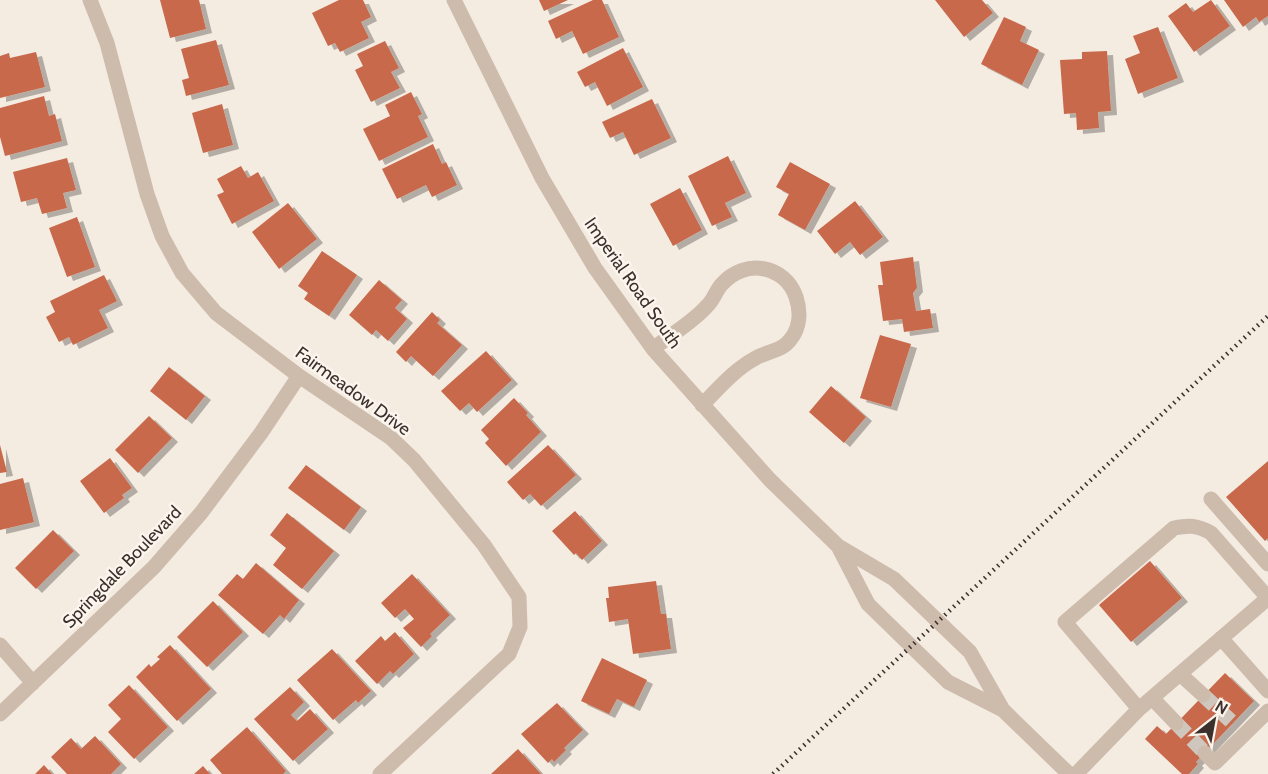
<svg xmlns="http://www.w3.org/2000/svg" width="1268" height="774" font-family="Cabin,sans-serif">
  <defs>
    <filter id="shadow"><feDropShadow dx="6" dy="4" stdDeviation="0" flood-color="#0004"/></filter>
  </defs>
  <rect width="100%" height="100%" fill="#f4ebe1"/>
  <path fill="#c8694b" filter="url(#shadow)" d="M160,0H199L206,29L170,38Z
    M339,0H363L371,17L361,22L369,38L340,52L335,43L328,46L312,13Z
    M539,0H568L544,11Z
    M593,0H602L619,37L583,54L572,31L556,39L548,21Z
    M935,0H982L993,13L964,37Z
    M1211,0L1230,26L1194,52L1168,16L1186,3L1193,12Z
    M1224,0H1268V16L1259,22L1256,17L1243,27Z
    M1004,17L1026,27L1020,41L1039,50L1022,85L981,64Z
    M1158,27L1178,78L1138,94L1125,59L1140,53L1133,36Z
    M216,40L229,85L186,96L182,80L189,78L181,49Z
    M385,41L399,68L391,72L400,88L371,102L355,70L363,66L357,54Z
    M623,48L643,87L607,106L595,82L585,87L577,72Z
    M1107,51L1111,111L1098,112L1099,128L1077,130L1076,113L1064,114L1060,60L1082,59V52Z
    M36,52L45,87L0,98V56L9,53L10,58Z
    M411,92L422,114L418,116L428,137L379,161L363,129L390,116L385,105Z
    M44,96L49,116L55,114L62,141L5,156L0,137V108Z
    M652,99L671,138L634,155L623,132L610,138L602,122Z
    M222,104L233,145L203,153L192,113Z
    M433,144L442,164L446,162L457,185L432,197L426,185L397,199L382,169Z
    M728,156L746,193L725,203L732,217L712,226L688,176Z
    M67,158L76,190L63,193L67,208L42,214L37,198L21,202L13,172Z
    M790,162L830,184L805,230L778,215L789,194L776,187Z
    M241,166L248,178L258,172L274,201L232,224L217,195L224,192L217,179Z
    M680,188L702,230L673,246L650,204Z
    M855,201L883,237L860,255L850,242L835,254L817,231Z
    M288,203L317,239L279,269L252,232Z
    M77,217L95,267L67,277L49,228Z
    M322,251L357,275L329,316L304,299L308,293L298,286Z
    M913,257L917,288L913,293L916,311L930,309L933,328L904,332L902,319L883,321L878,285H883L880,262Z
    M104,275L117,301L99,310L108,328L73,345L69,337L59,342L46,317L55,312L50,301Z
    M379,280L402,300L395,308L407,319L388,341L376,330L372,335L349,315Z
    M432,312L440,320L437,323L462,345L433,376L411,356L406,362L396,352Z
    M880,335L911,344L891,407L860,398Z
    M486,351L512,380L477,412L469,403L460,411L441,391Z
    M169,367L205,396L186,420L150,391Z
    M831,386L866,417L844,443L809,412Z
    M514,398L528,413L526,415L541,432L506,466L485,443L489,439L481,430Z
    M149,416L172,438L138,473L115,450Z
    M0,445L7,472L0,473Z
    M548,445L576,475L541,506L530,494L523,500L507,482Z
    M110,458L132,488L122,495L124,498L104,513L80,481Z
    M1268,461V538L1265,541L1226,497Z
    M306,465L361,507L344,530L288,488Z
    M23,478L34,522L0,530V484Z
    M575,511L602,541L582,560L576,553L574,555L552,531Z
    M287,513L334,551L302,589L273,565L286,548L270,535Z
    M53,530L74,551L36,589L15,568Z
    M1150,561L1182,598L1131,642L1099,605Z
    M256,563L299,600L284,619L280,615L263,634L218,595L237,574L243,579Z
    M412,574L450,615L430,634L432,636L421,647L403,628L414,619L405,609L395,618L381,603Z
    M656,581L661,614H666L671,649L633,654L628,619L609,622L606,598H609L608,587Z
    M213,601L243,632L207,667L177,637Z
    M395,632L414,654L393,674L390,671L377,684L355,661L381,636L385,641Z
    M170,645L211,689L177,721L136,677L149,664L151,667L160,659L157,657Z
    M332,649L371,691L358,703L356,700L333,720L297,680Z
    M602,658L647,680L634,707L617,699L609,714L581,701Z
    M1225,673L1254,701L1196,762L1198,764L1189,774H1182L1145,739L1157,726L1166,734Z
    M129,685L168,727L134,759L108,732L121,719L108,705Z
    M290,687L304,702L291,715L297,721L310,709L328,729L293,761L254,719Z
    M557,703L583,730L564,748L566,750L554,762L552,759L548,763L521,734Z
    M247,727L286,771L283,774H222L210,760Z
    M95,736L121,764L111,774H67L51,757L71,738L81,749Z
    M518,749L541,774H491Z
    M44,765L52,774H35Z
    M203,766L210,774H194Z"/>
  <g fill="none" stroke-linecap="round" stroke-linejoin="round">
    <path stroke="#cfc6bd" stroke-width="15" stroke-dasharray="15 8" stroke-linecap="butt" d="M1203,695L1233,723
      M1176,723L1205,753"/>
    <path stroke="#cdbbac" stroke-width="15" d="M90,0L107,43L147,194L162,236L182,273L216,313L299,376L391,438L414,460L484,545L519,597L520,627L509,654L380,774
      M454,0L542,178L595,268L653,349L770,480L838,546L894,579L970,652L1003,710L1069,774
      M653,349C670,335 692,323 707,306C714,300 716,290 722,284C745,258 785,265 796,297C801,312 800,328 790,340C781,352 766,351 754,359C734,370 718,389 702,405
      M1211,499L1268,564
      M838,546L868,604L948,682L1003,710
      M1221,638L1268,691
      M0,645L33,683
      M1180,674L1203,695
      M1152,698L1176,723
      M1139,709L1065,622L1174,528C1189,525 1197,525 1211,533L1268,598
      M0,714L154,567L201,513L261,433L299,376
      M1205,753L1215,763L1268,711
      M1076,774L1139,709L1268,598"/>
    <path stroke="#3b302b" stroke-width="4.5" stroke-dasharray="1.5 4.5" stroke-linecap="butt" d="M773,774L1268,316"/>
  </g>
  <g text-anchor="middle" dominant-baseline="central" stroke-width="5" stroke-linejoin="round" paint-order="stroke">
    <g font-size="18" fill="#3b302b" stroke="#fbf5ee">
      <text transform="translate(633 283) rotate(55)">Imperial Road South</text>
      <text transform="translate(353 391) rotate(36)">Fairmeadow Drive</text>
      <text transform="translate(122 567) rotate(-46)">Springdale Boulevard</text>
    </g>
  </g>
  <g transform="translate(1214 720) rotate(31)" stroke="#fbf5ee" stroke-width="4.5" paint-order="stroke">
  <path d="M0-4.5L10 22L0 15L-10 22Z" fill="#3b302b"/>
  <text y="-9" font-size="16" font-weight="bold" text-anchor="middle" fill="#3b302b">N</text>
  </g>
</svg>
